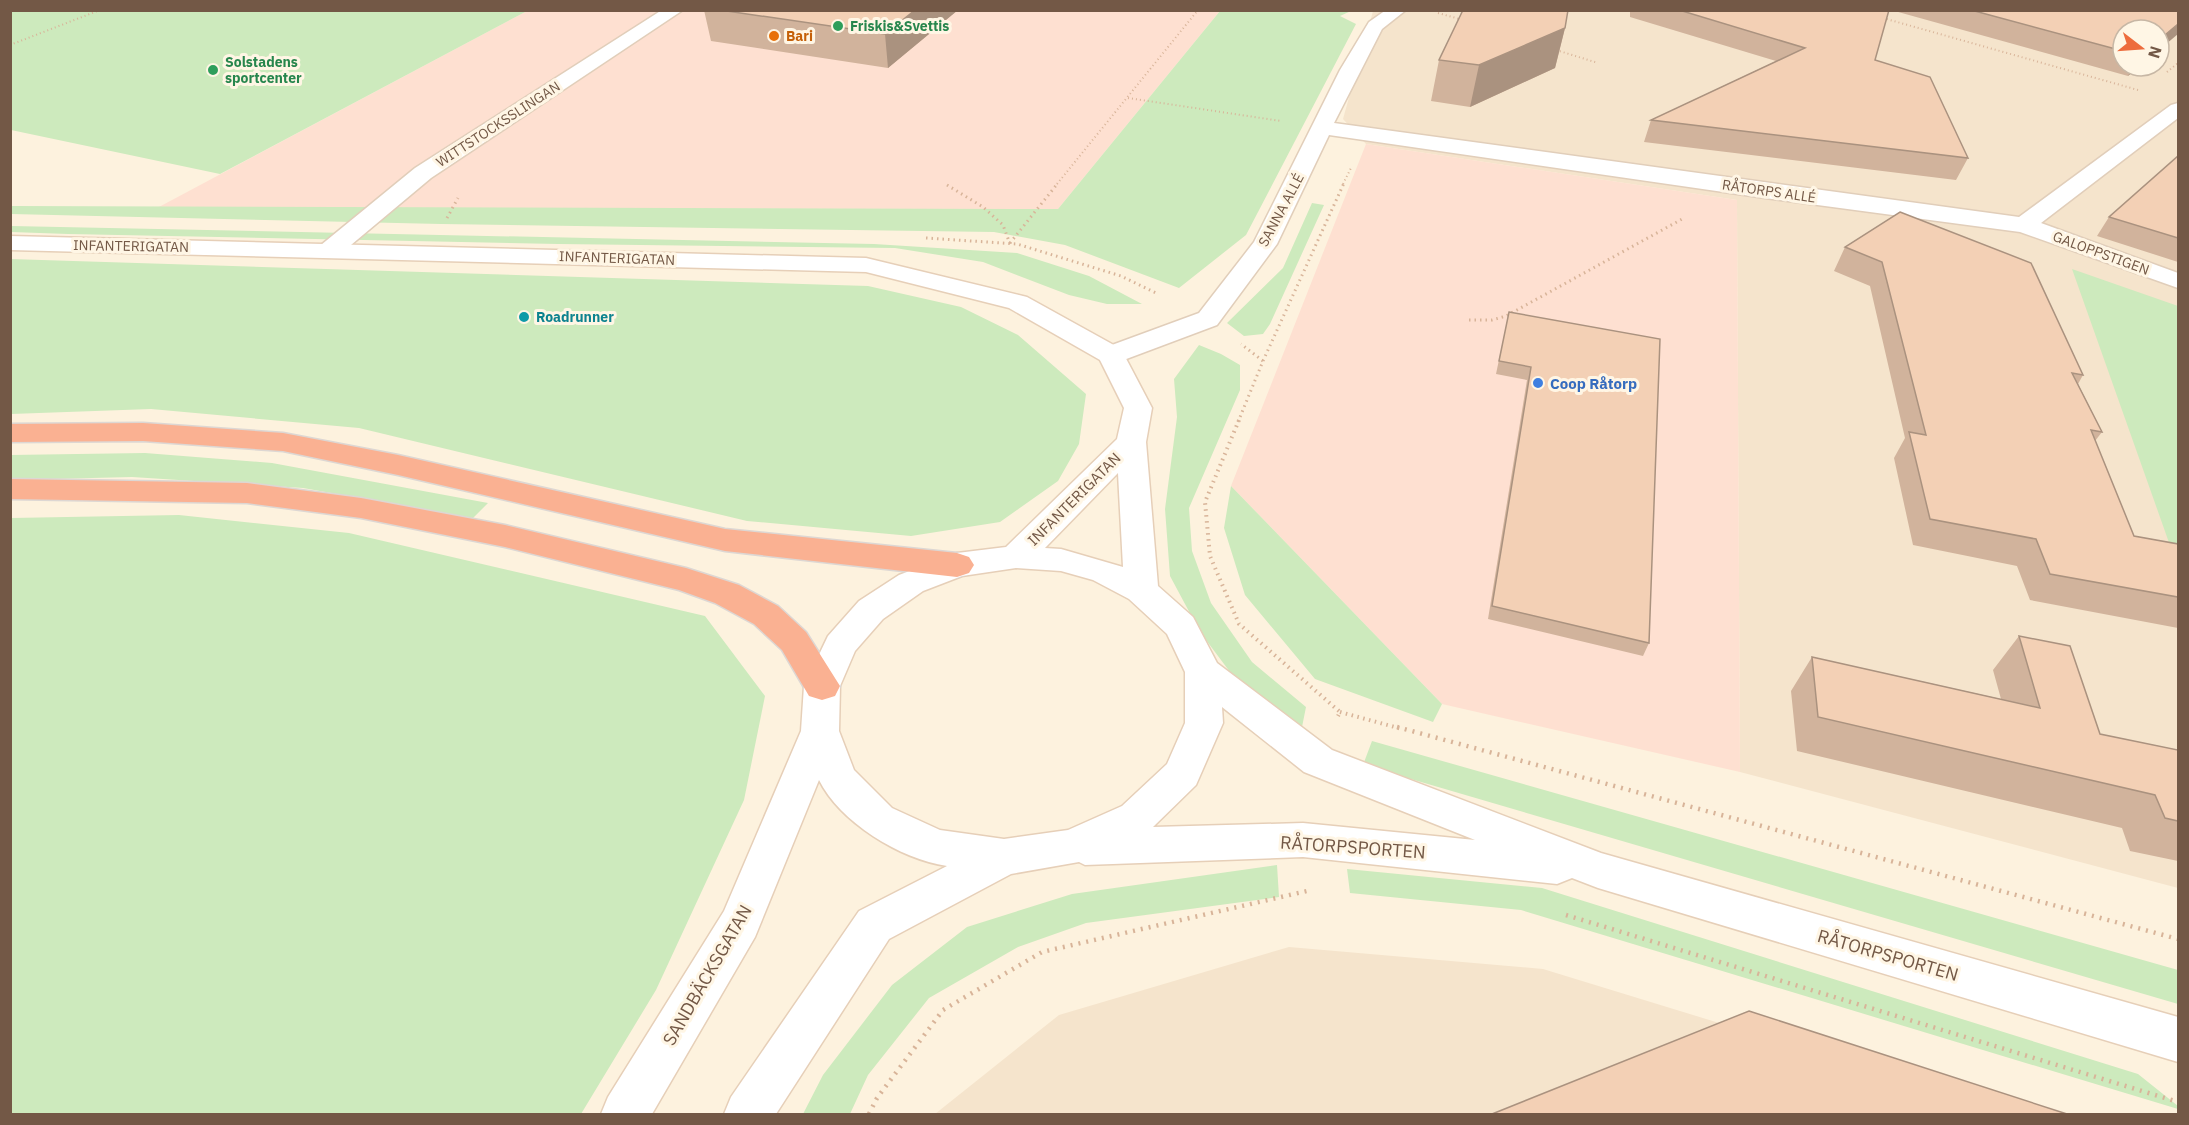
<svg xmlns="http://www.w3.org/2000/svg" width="2189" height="1125" font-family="'IBM Plex Sans',sans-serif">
  <rect width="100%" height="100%" fill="#fdf2de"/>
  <path fill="#f5e4cc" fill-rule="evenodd" d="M1373,11H2178V888L1740,772L1737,200L1366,144L1343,119ZM2123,30H2159V66H2123Z
    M1289,947L1543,969L2016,1114H935L1059,1015Z"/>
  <path fill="#fee0d1" d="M527,11H1220L1058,209L157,208Z
    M1366,144L1737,200L1740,772L1442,704L1231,486Z"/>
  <path fill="#cdeabd" d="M10,11L11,10L527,11L220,174L11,130Z
    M1220,11H1351L1340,16L1356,24L1246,235L1179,288L1065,245L994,232L441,224L11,214V206L1058,209Z
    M1312,203L1324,205L1270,324L1263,334L1244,336L1227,323L1283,268Z
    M11,226L874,244L1017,253L1089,276L1142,304H1107L1069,295L983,262L895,248L558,244L68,234L11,232Z
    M10,259L868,286L961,307L1018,335L1086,394L1079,444L1058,481L1000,522L911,536L747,521L359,428L151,409L11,414Z
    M2072,269L2178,306V568Z
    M1199,345L1221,354L1240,365V390L1189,508L1192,551L1211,603L1252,662L1306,707L1301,732L1230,672L1200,632L1170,576L1165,509L1177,417L1174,379Z
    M145,453L272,463L488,503L473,518L303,488L132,477L11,480L10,455Z
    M1231,486L1442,704L1433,722L1315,679L1245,595L1224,528Z
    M179,515L349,533L705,616L765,696L744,800L656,990L581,1114H11V518Z
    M1372,741L2178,970V1004L1363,765Z
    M1277,865L1279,897L1086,923L1018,947L929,998L868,1075L850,1114H803L823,1075L892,985L967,927L1072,894Z
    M1347,869L1542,888L2138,1074L2178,1106V1109L1521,910L1350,893Z"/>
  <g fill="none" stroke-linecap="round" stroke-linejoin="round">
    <defs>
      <path id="street" d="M662,10H683L431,178L339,255L330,257L321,255L318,250L321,245L415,168Z
        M1386,10H1406L1382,29L1334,123L2019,217L2171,105L2178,103V118L2041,223L2178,273V288L2020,232L1765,198L1329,135L1277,244L1217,325L1121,361L1111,363L1101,361L1097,355L1101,349L1199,313L1254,242L1340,70L1369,22Z"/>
      <path id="secondary" d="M10,236L866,258L1027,297L1121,349L1152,408L1146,442L1158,586L1193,617L1217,663L1332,750L1601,853L2178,1017V1062L1598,888L1572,878L1557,884L1303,857L1085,865L1079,862L1011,874L889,939L776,1114H724L731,1097L859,911L947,866C900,859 840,822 819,780L755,937L652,1114H601L608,1097L724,911L801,731L804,686L828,636L859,601L899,575L957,553L1006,547L1117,439L1124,408L1100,360L1009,308L866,272L10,250ZM1118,473L1123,567L1061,549L1045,548ZM1016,568L1061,571L1093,580L1129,599L1167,634L1185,672V723L1167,764L1122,806L1068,830L1004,839L940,830L892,808L854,770L839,731L840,686L855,651L883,619L923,591L962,576ZM1222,707L1304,772L1475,840L1303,823L1153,827L1196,785L1223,723Z"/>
      <path id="highway" d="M143,423L283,433L398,455L725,529L957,553L969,557L974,565L969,573L957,577L725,551L398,475L283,451L143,441L10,442V424Z
        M10,479L247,483L361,498L505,525L686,568L739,585L778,606L806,632L840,686L835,696L822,700L809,696L782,650L754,624L715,603L679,590L505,547L361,518L247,503L10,499Z"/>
    </defs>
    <use href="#street" stroke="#e1ceba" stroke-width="3"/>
    <use href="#secondary" stroke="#e6cfb8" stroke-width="3"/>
    <use href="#highway" stroke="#ddd7d3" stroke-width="3"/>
    <path stroke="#d8b499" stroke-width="2" stroke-dasharray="1 3" stroke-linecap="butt" d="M1438,13L1463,20
      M1883,18L2138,90
      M10,45L100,10
      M1556,50L1598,63
      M2167,72L2178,63
      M1128,98L1281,121
      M1057,184L1198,10
      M1343,184L1351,168"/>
    <path stroke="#d8b499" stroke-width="3" stroke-dasharray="1.5 4" stroke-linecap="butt" d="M947,185L983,207L1003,225L1010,244
      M447,218L458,198
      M926,238L1017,244L1121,276L1158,294
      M1010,243L1058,183
      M1469,320H1492L1506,316L1684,218
      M1263,361L1344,183
      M1238,422L1263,361L1241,344"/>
    <path stroke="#d8b499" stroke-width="4" stroke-dasharray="1.5 4.5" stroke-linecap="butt" d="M1239,420L1205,502L1210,556L1239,624L1340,712L1338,716
      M1340,712L1402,729"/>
    <path stroke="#d8b499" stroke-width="4.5" stroke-dasharray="2 6" stroke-linecap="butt" d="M1397,727L2178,939
      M1566,915L2178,1102
      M869,1114L877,1098L943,1010L1042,952L1307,891"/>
    <use href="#street" fill="#fff" fill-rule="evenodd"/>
    <use href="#secondary" fill="#fff" fill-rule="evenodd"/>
    <use href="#highway" fill="#fab192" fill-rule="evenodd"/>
  </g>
  <path fill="#d1b39c" d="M704,10H958L888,68L711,41Z
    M1630,10H1889L1875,60L1968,158L1956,180L1644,142L1651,120L1776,61L1630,17Z
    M1891,10H2178L2123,30V66H2139L2128,76Z
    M1565,28L1555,68L1470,107L1431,101L1439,60Z
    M2178,156V262L2097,236L2109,217Z
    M1900,212L2083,375L2078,384L2102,432L2095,441L2134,536L2178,544V628L2030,600L2017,566L1913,545L1894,458L1905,438L1870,286L1834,271L1845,247Z
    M1509,312L1649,643L1643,656L1488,619L1527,380L1496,374Z
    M2019,636L2100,734L2178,750V861L2130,851L2122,828L1797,751L1791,691L1812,657L2001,699L1993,670Z"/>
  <path fill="#aa927f" d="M915,10H958L888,68L885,34Z
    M2178,24V34L2159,50V40Z
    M1565,28L1555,68L1470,107L1479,65Z
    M2133,66H2139L2128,76Z"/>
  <path fill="#f3d0b5" stroke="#aa927f" stroke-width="1.5" d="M720,10H915L885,34Z
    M1463,10H1568L1565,28L1479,65L1439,60Z
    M1679,10H1889L1875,60L1930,77L1968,158L1651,120L1805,48Z
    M1971,10H2178V24L2159,40V30H2123V51Z
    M2178,156V238L2109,217Z
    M1900,212L2031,263L2083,375L2072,373L2102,432L2091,430L2134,536L2178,544V597L2050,574L2036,539L1930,519L1909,432L1926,435L1882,262L1845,247Z
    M1509,312L1660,339L1649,643L1492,606L1531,367L1499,361Z
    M2019,636L2070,646L2100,734L2178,750V821L2165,818L2155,795L1818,717L1812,657L2040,708Z
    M1749,1011L2067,1114H1492Z"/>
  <g fill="#2e9e5b" stroke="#fff6e5" stroke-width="2">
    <circle cx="838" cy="26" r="6"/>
    <circle cx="213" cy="70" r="6"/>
  </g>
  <circle fill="#e8710a" stroke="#fff6e5" stroke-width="2" cx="774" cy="36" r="6"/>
  <circle fill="#0f9aa8" stroke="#fff6e5" stroke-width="2" cx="524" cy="317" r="6"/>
  <circle fill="#3f7fe0" stroke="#fff6e5" stroke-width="2" cx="1538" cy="383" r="6"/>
  <g text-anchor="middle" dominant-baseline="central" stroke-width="6" stroke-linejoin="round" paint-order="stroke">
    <g font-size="14" font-weight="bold" fill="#27864d" stroke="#fff6e5" text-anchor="start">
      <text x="850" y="26">Friskis&amp;Svettis</text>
      <text x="225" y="62">Solstadens<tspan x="225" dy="16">sportcenter</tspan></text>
    </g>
    <g font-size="14" font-weight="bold" fill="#c56008" stroke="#fff6e5" text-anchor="start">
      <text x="786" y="36">Bari</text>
    </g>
    <g font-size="14" fill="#735846" stroke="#fff6e5">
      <text transform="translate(498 124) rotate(-33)">WITTSTOCKSSLINGAN</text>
      <text transform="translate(1769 191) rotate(8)">RÅTORPS ALLÉ</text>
      <text transform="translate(1281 210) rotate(-62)">SANNA ALLÉ</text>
      <text transform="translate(131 246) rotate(1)">INFANTERIGATAN</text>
      <text transform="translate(2101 253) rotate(20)">GALOPPSTIGEN</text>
      <text transform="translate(617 258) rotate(2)">INFANTERIGATAN</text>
    </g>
    <g font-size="14" font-weight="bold" fill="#0d838f" stroke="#fff6e5" text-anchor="start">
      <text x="536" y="317">Roadrunner</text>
    </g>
    <g font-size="15" font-weight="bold" fill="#366cbe" stroke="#fff6e5" text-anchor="start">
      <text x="1550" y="383">Coop Råtorp</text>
    </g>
    <g font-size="15" fill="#735846" stroke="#fff6e5">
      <text transform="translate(1074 499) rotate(-45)">INFANTERIGATAN</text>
    </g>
    <g font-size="18" fill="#735846" stroke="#fff6e5">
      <text transform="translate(1353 847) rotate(4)">RÅTORPSPORTEN</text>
      <text transform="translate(1888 955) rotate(16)">RÅTORPSPORTEN</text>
      <text transform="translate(707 975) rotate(-60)">SANDBÄCKSGATAN</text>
    </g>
  </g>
  <rect width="2189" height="1125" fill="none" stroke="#735846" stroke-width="24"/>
  <g transform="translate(2141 48) rotate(107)"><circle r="28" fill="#fff6e5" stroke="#c7b7a5" stroke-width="1.5"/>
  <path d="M0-4.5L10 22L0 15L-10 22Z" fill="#ed6c3d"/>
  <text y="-9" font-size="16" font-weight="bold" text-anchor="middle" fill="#735846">N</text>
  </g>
</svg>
